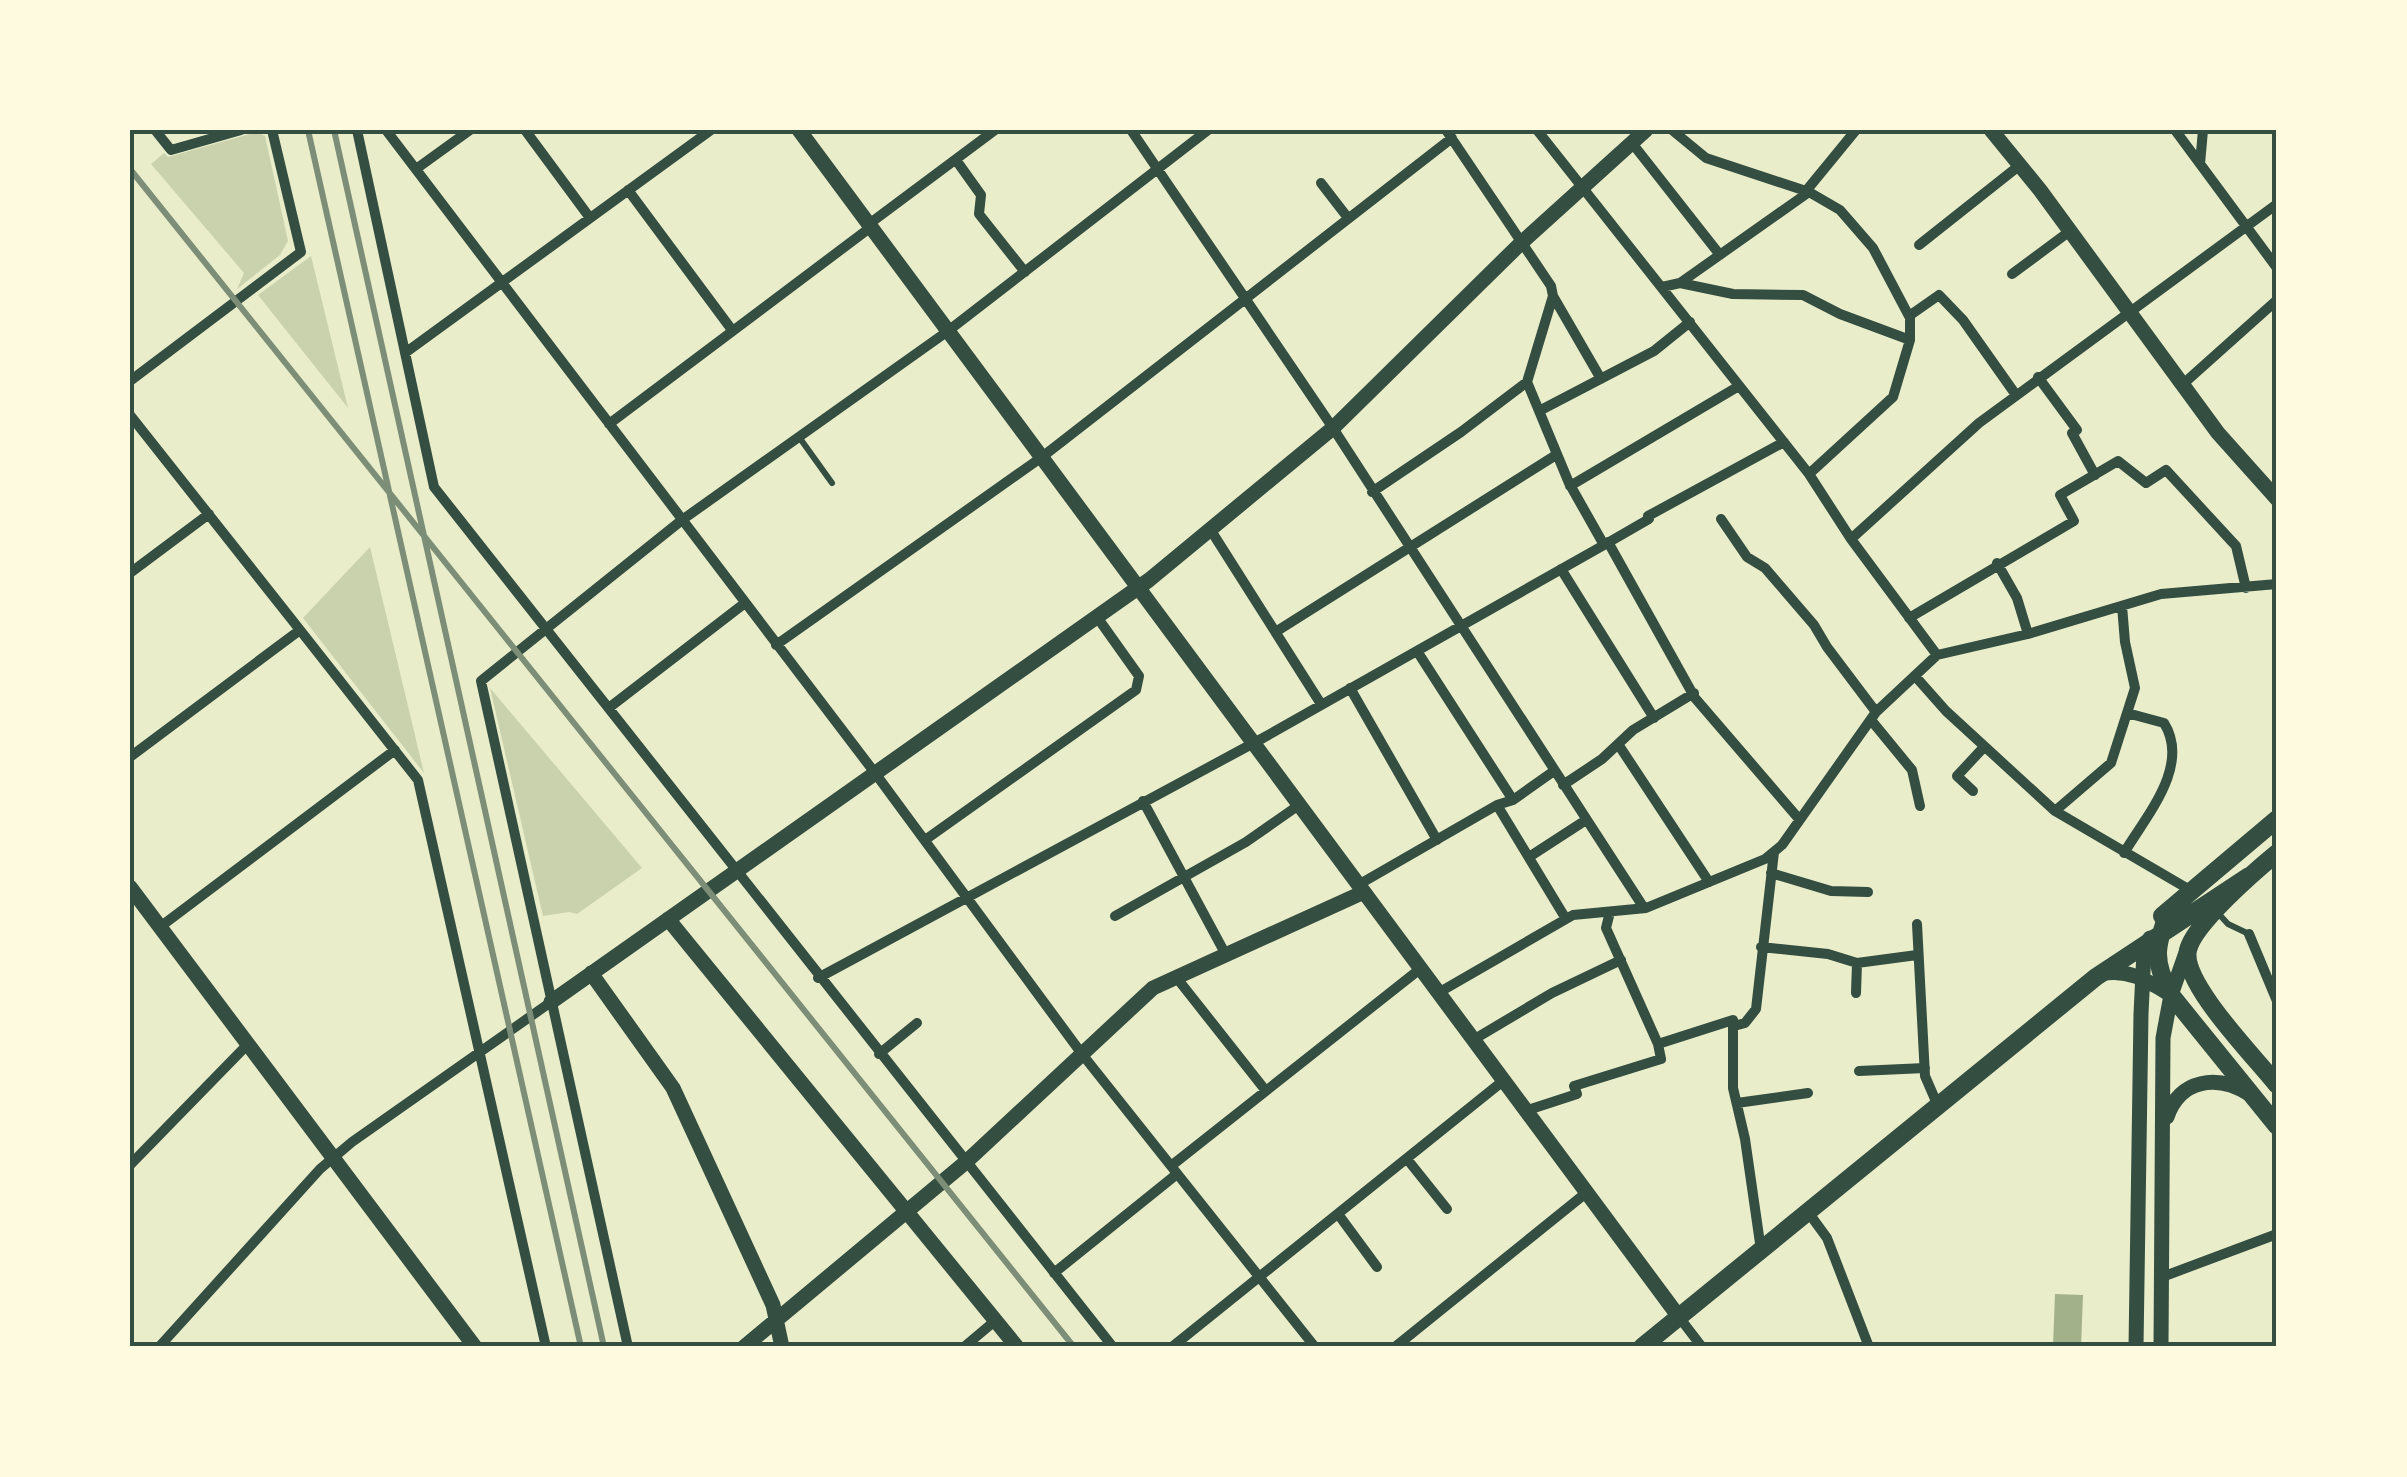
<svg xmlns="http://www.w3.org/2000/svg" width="2407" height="1477" font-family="Montserrat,sans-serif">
  <rect width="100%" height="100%" fill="#e9edc9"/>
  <path fill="#cad2ad" d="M257,132L265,136L288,241L280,255L237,289L244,273L151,164L164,153L168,157Z
    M311,256L348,408L258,295Z
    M370,547L424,773L303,618Z
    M490,688L642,868L577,914L569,912L543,916Z"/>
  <path fill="#a3b18a" d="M2055,1294L2083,1295L2081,1347H2053Z"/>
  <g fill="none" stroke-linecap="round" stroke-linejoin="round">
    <path stroke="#344e41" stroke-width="6" d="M799,437L832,483
      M2217,912L2228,924L2249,934"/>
    <path stroke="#344e41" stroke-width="10" d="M155,130L171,150L241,130
      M357,130L434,487L1113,1347
      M386,130L875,773L1082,1054L1315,1347
      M525,130L590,218
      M1131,130L1333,428L1644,908
      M1446,130L1551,286L1553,296L1601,379
      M1672,130L1706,158L1809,192L1840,210L1873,248L1910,318V340L1893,397L1809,474
      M2175,130L2277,268
      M1632,143L1720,255
      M956,160L981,195L979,214L1025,272
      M2200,164L2203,130
      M416,169L470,130
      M1321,183L1348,218
      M628,190L732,330
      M1806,191L1856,130
      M869,224L995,130
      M1919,245L2020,165
      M2012,274L2070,231
      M1680,283L1809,192
      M1662,287L1680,283L1733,294L1803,295L1840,314L1910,340
      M1909,316L1939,295L1963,320L2016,395
      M405,353L711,130
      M2038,377L2077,430L2072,433L2095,475
      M130,381L301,252L272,130
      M1527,382L1569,483L1604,545
      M2182,385L2277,300
      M1539,411L1654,351L1690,322
      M130,415L300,630L130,757
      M609,424L871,227
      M1570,486L1739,386
      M1372,492L1461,432L1527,382L1553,296
      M1721,519L1747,557L1765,568L1814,625L1827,647L1876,712
      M1210,529L1321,704
      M1851,539L1979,423L2277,204
      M1608,542L1695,698L1799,819
      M1997,563L2017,598L2028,634
      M1561,569L1654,718
      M130,573L209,514
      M1909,618L2074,521L2060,495L2118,461L2146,483L2166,470L2236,546L2246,588
      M300,630L418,780L546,1347
      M1277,631L1556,455
      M776,645L1042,457L1452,138
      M1417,651L1513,800
      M1937,655L2028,634L2161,594L2277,584
      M1915,676L1946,711L2055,811L2190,890
      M1350,688L1437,840
      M610,707L745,603
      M1871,720L1912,770L1920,806
      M1618,744L1709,882
      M1563,785L1602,759L1633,730L1694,693
      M1973,791L1957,776L1984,747
      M1143,801L1226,955
      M1497,805L1566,919
      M2055,811L2111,763L2135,688L2125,642L2122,606
      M925,840L1136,690L1139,676L1097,617
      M2124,853C2146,816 2191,766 2164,723L2127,713
      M1529,857L1586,820
      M1771,873L1831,891L1868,892
      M1358,885L1497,805L1513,800L1554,771
      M1115,916L1246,842L1299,805
      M1917,924L1925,1076L1938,1106
      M160,927L395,750
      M2249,934L2277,1001
      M1761,947L1828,954L1857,963L1917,955
      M1176,977L1266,1091
      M818,978L1263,738L1604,545L1649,519L1648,516L1784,442
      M1438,993L1573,915L1646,908L1765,859L1782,845L1876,712L1937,655L1851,539L1809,474L1537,130
      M1856,993L1857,963
      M1734,1026L1745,1023L1756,1009L1774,852
      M1473,1040L1552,993L1621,960
      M1658,1044L1733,1020V1088L1745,1139L1761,1250
      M879,1054L917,1023
      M1859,1071L1925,1068
      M1737,1103L1808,1093
      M1525,1111L1577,1094L1574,1086L1661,1059L1658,1044L1606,928L1610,912
      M1407,1159L1447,1209
      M130,1165L248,1044
      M1171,1166L1420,969
      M1808,1212L1827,1238L1869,1347
      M1338,1214L1377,1267
      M1054,1273L1177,1174
      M2162,1277L2277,1234
      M1679,1317L1702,1347
      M159,1347L320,1169L352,1142L551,1002
      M628,1347L481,681L682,520L948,331L1208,130
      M964,1347L996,1320
      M1172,1347L1503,1081
      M1395,1347L1586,1193"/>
    <path stroke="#344e41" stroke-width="15" d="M799,130L1679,1317
      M1991,130L2040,190L2218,433L2277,499
      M130,887L475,1347
      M668,919L1017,1347
      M591,973L673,1088L773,1305L782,1347
      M2101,974C2128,968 2148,981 2171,995
      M551,1002L1149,580L1333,428L1520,244L1646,130
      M2167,1117C2180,1079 2217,1074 2249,1094
      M744,1347L966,1162L1153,988L1364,892
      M2136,1347L2141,1014L2144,951L2150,938
      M2161,1347L2163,1038L2171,995L2188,947"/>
    <path stroke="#344e41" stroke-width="18" d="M2277,853C2255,871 2194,924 2188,950C2181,983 2256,1058 2277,1085
      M2169,910C2156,946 2152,960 2171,995L2277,1126
      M2162,916L2277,819
      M1642,1347L2096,977L2249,876"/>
    <path stroke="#7c8e77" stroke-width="6" d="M308,130L581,1347
      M334,130L604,1347
      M130,169L1074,1347"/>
  </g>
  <rect width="2407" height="1477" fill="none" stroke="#fefae0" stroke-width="265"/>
  <rect x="132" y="132" width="2142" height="1212" fill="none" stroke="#344e41" stroke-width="4"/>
</svg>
